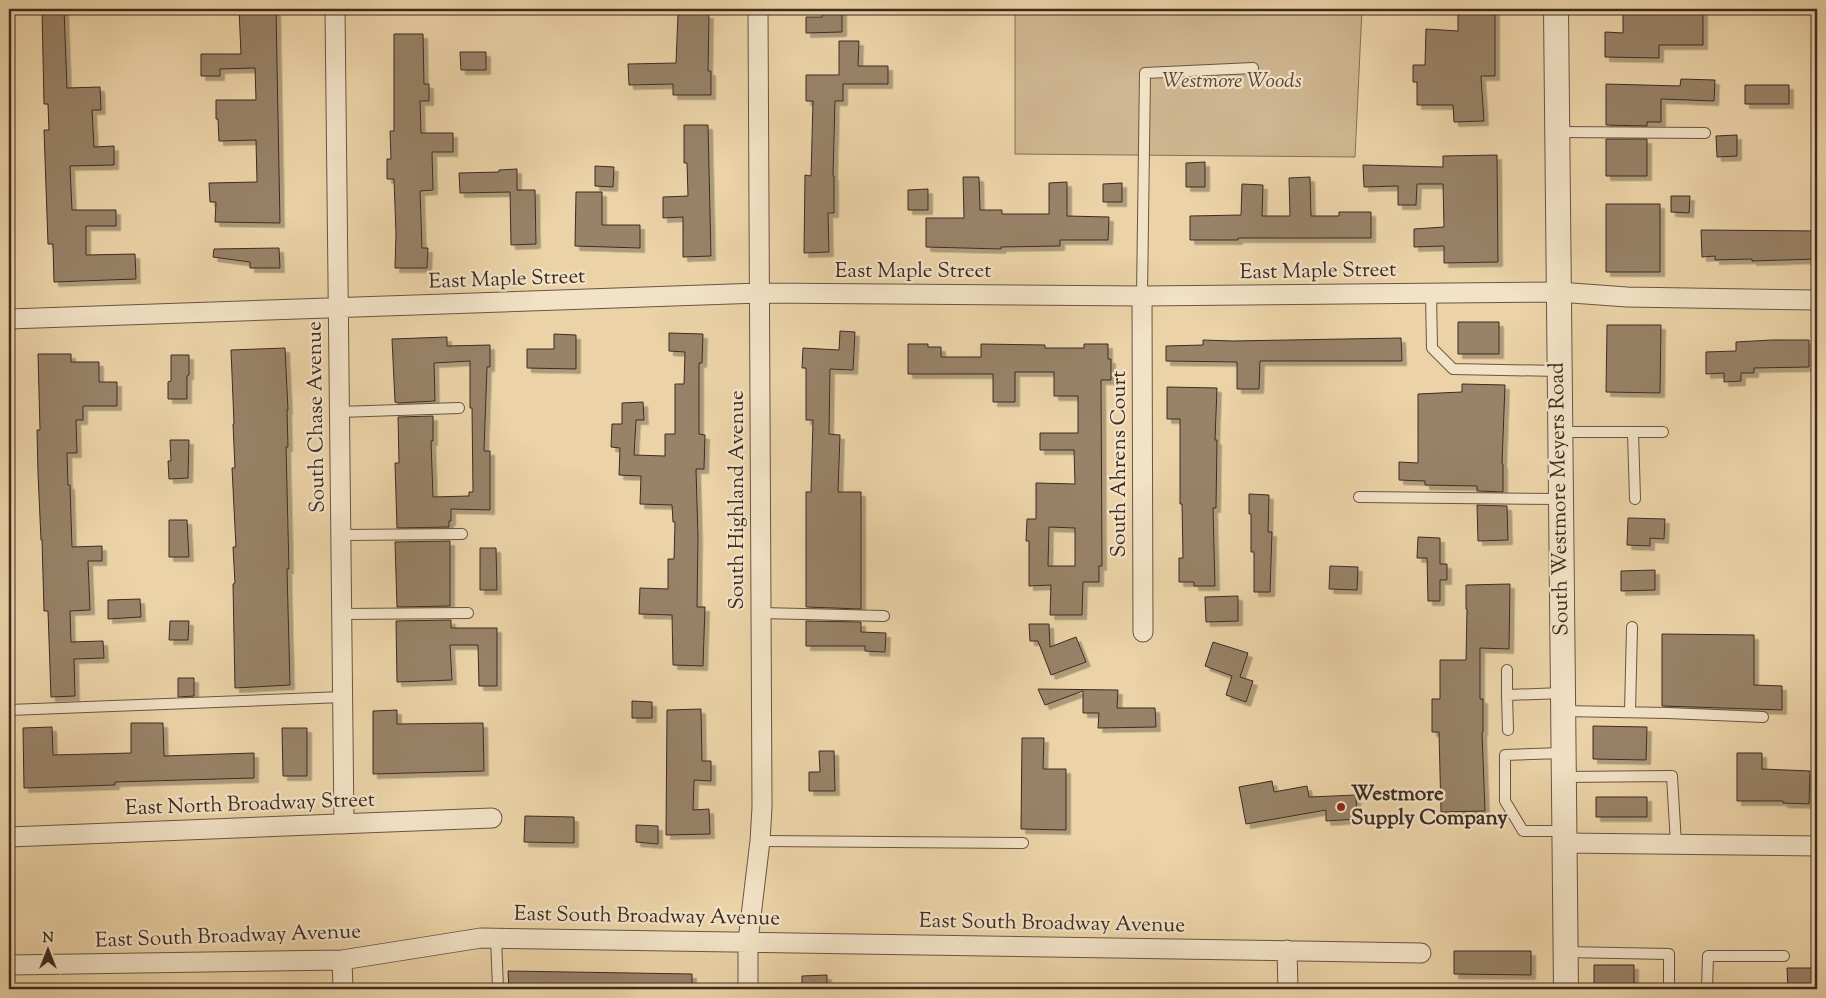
<svg xmlns="http://www.w3.org/2000/svg" width="1826" height="998" font-family="'Sorts Mill Goudy',serif">
  <defs>
    <filter id="shadow"><feDropShadow dx="4.5" dy="4.5" stdDeviation="0" flood-color="#0004"/></filter>
  </defs>
  <rect width="100%" height="100%" fill="#ebd3a7"/>
  <filter id="stains"><feTurbulence type="fractalNoise" baseFrequency=".004" numOctaves="4"/><feColorMatrix values="0 0 0 0 .2 0 0 0 0 .09 0 0 0 0 .02 0 0 0 .5 -.17"/></filter>
  <radialGradient id="worn" r=".72"><stop offset=".6" stop-color="#630" stop-opacity="0"/><stop offset="1" stop-color="#630" stop-opacity=".3"/></radialGradient>
  <path fill="#ceb690" stroke="#867059" d="M1015,9H1362L1355,157L1015,154Z"/>
  <path fill="#988267" stroke="#3e2b22" fill-rule="evenodd" filter="url(#shadow)" d="M42,9H64L67,88L100,87L101,110H92L94,147L114,146V165L70,166L72,210H116V226H86V255L135,254L136,279L54,282L53,244H48L44,130H49L48,104H44Z
    M239,9H276L280,223L215,222L216,202H210L209,183L257,182L256,140L219,141L218,119H216V100H256L255,68L220,69V76H201V54H241Z
    M822,9H842V32L806,33V17H822Z
    M1458,9H1495V76H1481L1484,121L1454,122L1453,105H1417V82H1413V65H1425L1426,29L1458,31Z
    M1623,9H1703V45H1659V58L1605,57V32L1623,33Z
    M678,14H709L708,71H711V95H673V84L629,85L628,64L676,63Z
    M394,34H423L424,84H429V101H420L421,133H453V152H432L433,190L420,191L422,248H428L427,268H395L396,234L394,179H387V159H391L390,131H394Z
    M839,41H859L858,66H888V84H843V101H835L833,176H834V213H828L829,252L804,253L805,175L811,176L813,101H806V75H839Z
    M460,52H486V70H461Z
    M1681,79L1715,80L1714,101L1661,99V122H1647V126L1606,125V84L1680,86Z
    M1745,85H1789V104H1745Z
    M684,125H708L711,256L683,257V217L663,218V197L688,196L687,163H684Z
    M1737,135V156L1717,157L1716,136Z
    M1606,139H1647V176H1606Z
    M1497,155L1498,262L1444,263V246L1414,247V229L1444,227L1443,184H1417L1416,205H1398V186L1364,187L1363,165L1443,167V156Z
    M1205,162V187H1186V163Z
    M595,166L614,167L613,187L595,186Z
    M517,169V190H535L536,244L511,245L510,192L460,193L459,173L499,172V170Z
    M963,177H979L980,210H1002V214H1049V183L1067,182V216L1109,217L1108,240H1060V246L1001,247V249L926,247V218H964Z
    M1310,177L1311,216H1339V212H1371V238H1238V240H1190V216L1241,215L1242,184L1263,185L1262,216H1290L1289,178Z
    M1122,183V202H1103V184Z
    M928,189V210H908V190Z
    M576,192H602V225H640V248L575,246Z
    M1671,196H1690L1689,213L1671,212Z
    M1606,204H1660V272H1606Z
    M1701,230L1817,231V259L1752,261V259L1715,260V256L1702,257Z
    M279,248L280,268H250V262L213,257L214,249Z
    M1458,322H1499V354H1458Z
    M1607,325H1661L1660,393L1606,392Z
    M840,331L855,332L853,370L830,369L829,434L840,435L838,492H861V609L806,607V492H811L813,420H806V368H802L803,348L839,350Z
    M669,333L703,334L702,363H699V434L705,435L704,469H696L698,537L697,607H705L703,666L673,665L672,615L639,614L640,588L668,589V559H674L675,522H673L672,505L640,504L641,476L619,475L620,448L611,447L612,424H622V403L643,402L644,420H636L634,455L665,456V434H675V384H684L685,352L669,351Z
    M554,334L576,335V369L527,368V349H554Z
    M447,337V346L490,345V367H487L484,451H490V510L451,509V521H449V527L397,528L395,463H399L398,417L433,416V441H431L433,497L469,496V492H473L472,408H470V361L434,363L435,401L398,403L395,402L392,339Z
    M1401,338L1402,361H1260L1259,389H1237V362L1166,361V346L1203,345V340L1233,341Z
    M1772,340H1809V367L1754,368V373H1741V381L1724,382V373L1706,374V352L1736,351V342Z
    M908,344H928V347H941V357H981V344L1045,345V348H1084V344H1108V359H1111V380H1101L1102,566H1099V582H1083L1082,615H1050L1051,585L1029,586V541H1026L1027,519H1036V483L1075,484L1074,450H1040V433H1078V396H1054V372H1015V402H993V374H908ZM1049,527L1075,528V566H1048Z
    M285,348L288,410H287L288,447H286L289,569H287L290,685L235,688L233,584L235,583L233,547H236L232,468H235L233,424H234L231,350Z
    M38,354H71V362H99V382H117V406H83V420H76L77,453H67L68,485H70L72,547L102,546V561H88L90,610L70,611L71,642L103,641L104,658L74,659L75,696L51,697L48,611H44L42,540H41L38,473L37,430H40Z
    M171,355H189V375L187,376V399H168V382L171,381Z
    M1462,384L1505,385L1502,464H1503V492L1477,491V486L1425,485V481L1399,480V462L1418,463V394L1462,392Z
    M1167,387L1217,388L1215,440H1217L1216,508H1213L1215,586H1194V582H1179V558H1183L1182,504H1180V419H1167Z
    M170,440H189L188,478L169,479L168,461H171Z
    M1249,494L1269,495L1268,532H1272L1270,592H1254V552H1251V514H1249Z
    M1477,505L1507,506L1508,540L1478,541Z
    M1628,518L1665,519L1664,539L1650,538V546L1627,545Z
    M169,520H187L189,557H169Z
    M1418,537L1440,538V564H1447V580H1440V601H1428L1427,558H1417Z
    M450,541V606L397,607L395,542Z
    M480,548H496L497,590H480Z
    M1330,566L1358,567L1357,590L1329,589Z
    M1655,570V590L1621,591V571Z
    M1510,584L1509,649L1480,648V699H1483V732H1482L1485,811L1441,812L1439,732H1432V699H1440V660H1466L1467,609H1466V585Z
    M1238,596V621L1206,622L1205,597Z
    M140,599L141,617L108,619V600Z
    M451,620V628H497V686H479L478,645H450L452,680L397,682L396,621Z
    M170,621H189L188,640H169Z
    M806,621L861,622V632L886,633L885,652L865,651V646H806Z
    M1029,624H1049L1050,647L1076,637L1086,662L1051,675L1038,641H1030Z
    M1662,634L1754,635V685L1782,686V710L1662,706Z
    M1213,642L1248,653L1240,677L1253,681L1246,702L1226,695L1232,676L1205,666Z
    M178,678H194V696L178,697Z
    M1038,689L1118,690L1117,708H1155L1156,727L1098,728L1099,713H1083V691L1045,705Z
    M632,701L652,702V718H632Z
    M701,709L702,761H711V781L694,780L693,810L709,809L710,834L666,835L667,710Z
    M397,710V724L483,723L484,771L373,774V711Z
    M131,723H163L164,756L254,753V778L115,782V785L24,788L23,728L52,727L53,755L131,753Z
    M1593,726L1647,727L1646,760L1593,759Z
    M282,728H307V776H283Z
    M1022,738H1044L1043,769H1066V830L1021,829Z
    M819,751H834L835,791H809V772H820Z
    M1737,753H1762V769L1810,771L1809,804L1783,803V801H1737Z
    M1272,781L1274,792L1307,786L1309,797L1356,795L1357,819L1326,821V810L1246,824L1239,787Z
    M1596,797H1647V817H1596Z
    M525,816L574,817V843L524,842Z
    M636,825L658,826V844L636,842Z
    M1454,951H1531V975L1454,974Z
    M1594,965H1634V989H1594Z
    M1787,968H1812L1813,989H1788Z
    M508,971L692,974V989H509Z
    M827,975V989H802V976Z"/>
  <g fill="none" stroke-linecap="round" stroke-linejoin="round">
    <defs>
      <path id="service" d="M1557,132L1705,133
        M1431,293L1432,348L1453,369L1559,371
        M1142,296L1145,73L1253,68
        M339,412L459,408
        M1561,432H1663
        M1633,432L1635,499
        M1359,497L1560,499
        M341,535L462,534
        M761,613L884,616
        M342,614L468,613
        M1507,695V670
        M9,710L343,697
        M1563,711L1668,713L1763,717
        M1630,712L1632,627
        M1508,730L1507,695L1562,693
        M1563,753L1505,755V801L1523,831H1563
        M1564,777L1672,776L1676,844
        M760,841L1023,843
        M496,938L498,989
        M1565,952L1669,954V989
        M1707,989L1708,956H1784"/>
      <path id="minor" d="M335,9L344,824
        M1142,296L1143,632
        M9,319L760,293L1142,296L1558,292L1627,297L1817,300
        M9,837L492,818
        M1564,843L1817,846
        M1287,950L1288,989
        M342,960L343,989
        M9,965L342,960L481,938L1421,953
        M748,989V941L760,841L762,807L758,9"/>
      <path id="tertiary" d="M1556,9L1566,989"/>
    </defs>
    <use href="#service" stroke="#695543" stroke-width="12"/>
    <use href="#minor" stroke="#695543" stroke-width="21"/>
    <use href="#tertiary" stroke="#695543" stroke-width="26"/>
    <use href="#service" stroke="#f2e2c6" stroke-width="10"/>
    <use href="#minor" stroke="#f2e2c6" stroke-width="19"/>
    <use href="#tertiary" stroke="#f2e2c6" stroke-width="24"/>
  </g>
  <circle fill="#8f2418" stroke="#f2e2c6" stroke-width="2" cx="1341" cy="807" r="5"/>
  <g text-anchor="middle" dominant-baseline="central" stroke-width="4.5" stroke-linejoin="round" paint-order="stroke">
    <g font-size="21" font-style="italic" fill="#5b4738" stroke="#f2e2c6">
      <text x="1232" y="82">Westmore Woods</text>
    </g>
    <g font-size="21" fill="#3e2b22" stroke="#f2e2c6">
      <text x="913" y="272">East Maple Street</text>
      <text transform="translate(1318 272) rotate(-1)">East Maple Street</text>
      <text transform="translate(507 280) rotate(-2)">East Maple Street</text>
      <text transform="translate(317 417) rotate(-91)">South Chase Avenue</text>
      <text transform="translate(1120 464) rotate(-90)">South Ahrens Court</text>
      <text transform="translate(1560 499) rotate(-91)">South Westmore Meyers Road</text>
      <text transform="translate(738 500) rotate(-90)">South Highland Avenue</text>
      <text transform="translate(250 805) rotate(-2)">East North Broadway Street</text>
      <text transform="translate(647 917) rotate(1)">East South Broadway Avenue</text>
      <text transform="translate(1052 924) rotate(1)">East South Broadway Avenue</text>
      <text transform="translate(228 937) rotate(-2)">East South Broadway Avenue</text>
    </g>
    <g font-size="21" font-weight="bold" fill="#3e2b22" stroke="#f2e2c6" text-anchor="start">
      <text x="1351" y="795">Westmore<tspan x="1351" dy="24">Supply Company</tspan></text>
    </g>
  </g>
  <rect width="1826" height="998" fill="none" stroke="#ebd3a7" stroke-width="30"/>
  <rect x="10" y="10" width="1806" height="978" fill="none" stroke="#3e2b22" stroke-width="2.5"/>
  <rect x="15" y="15" width="1796" height="968" fill="none" stroke="#3e2b22"/>
  <g transform="translate(48 950)" stroke="#f2e2c6" stroke-width="4" paint-order="stroke">
  <path d="M0-4L9 19L0 12L-9 19Z" fill="#3e2b22"/>
  <text y="-8" font-size="14" font-weight="bold" text-anchor="middle" fill="#3e2b22">N</text>
  </g>
  <rect width="100%" height="100%" filter="url(#stains)"/>
  <rect width="100%" height="100%" fill="url(#worn)"/>
</svg>
